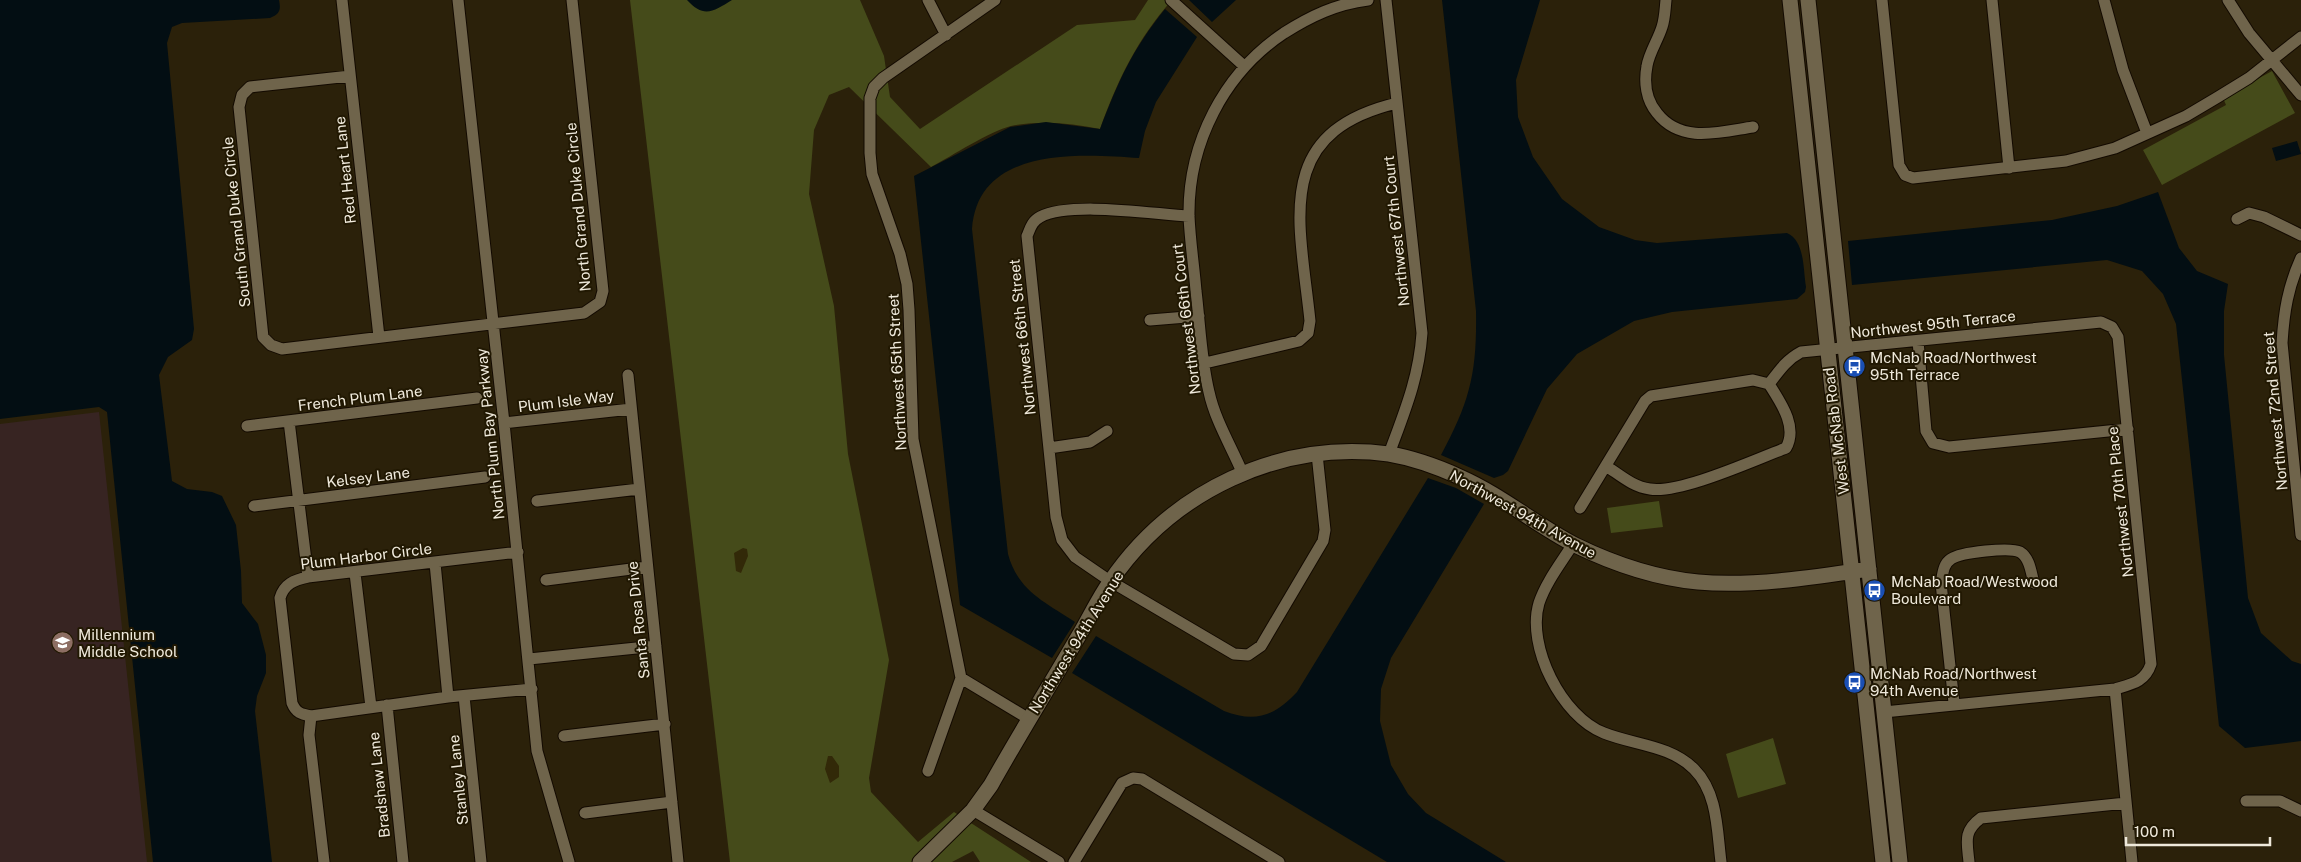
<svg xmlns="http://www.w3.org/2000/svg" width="2301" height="862" font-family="'Public Sans',sans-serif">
  <rect width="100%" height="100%" fill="#2b210a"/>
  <path fill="#372422" d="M99,412L147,862H0V424Z"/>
  <path fill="#454b1a" d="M630,0H860L884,56L890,97L920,129L1077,25L1135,20L1148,0H1172C1138,38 1117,81 1100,129C1070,123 1042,120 1011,126C990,131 952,156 931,167L849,87L829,95L814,130L809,194L834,306L848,454L889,660L869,778L871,792L918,842L954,812L1031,862H980L973,851L952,862H730Z
    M2272,71L2295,113L2162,185L2143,150L2226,105L2223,98Z
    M1659,501L1663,527L1611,533L1607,508Z
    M1773,738L1786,784L1738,798L1726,754Z"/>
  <path fill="#322908" d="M743,548L747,549L748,556L741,573L736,571L734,553Z
    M828,756H832L839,766V777L830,783L825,769Z"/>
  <path fill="#030e13" d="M0,0H279C281,10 280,14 270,18L182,23L172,27L167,43L194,329L192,340L168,357L159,375L172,481L187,489L212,492L222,496L236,525L241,571L242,603L258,624L266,655V673L257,696L255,711L272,862H153L107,412L99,407L0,419Z
    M687,0H732C714,11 704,19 687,0Z
    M1189,0H1236L1212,22Z
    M1442,0H1540L1516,80L1518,117L1533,157L1562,199L1599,227L1635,240L1657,243L1787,233C1805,241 1803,269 1806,287L1805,292L1797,299L1672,312L1634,321L1577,354L1547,389L1508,471L1503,475L1494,478L1441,455C1470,401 1477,373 1476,311Z
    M1165,9L1197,37L1156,102L1145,131L1139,158C1080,154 978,146 972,229L1008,554C1018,591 1045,602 1075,622L1052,658L960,605L914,176L1010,127L1046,122L1100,129C1119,80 1132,50 1165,9Z
    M2297,141L2301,154L2276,161L2272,148Z
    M2158,192L2179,248L2197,271L2228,284L2224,311V355L2248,598L2261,633L2292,661L2301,664V741L2245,748L2219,726L2176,324L2163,294L2142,271L2107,260L1852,285L1848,241L2052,220L2117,206Z
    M1428,478L1456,488L1484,504L1391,658L1381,689L1380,721L1391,765L1408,794L1426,813L1506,862H1387L1072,673L1096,636L1224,711C1255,723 1275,716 1297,692Z"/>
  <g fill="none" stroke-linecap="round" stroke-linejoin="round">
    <defs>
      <path id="street" d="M342,0L379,337
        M458,0L504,423L537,751L569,862
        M928,0L946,35
        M1171,0L1244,66
        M1386,0L1422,333C1419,378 1404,413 1389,454
        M1666,0C1665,9 1665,18 1662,27C1658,40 1649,53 1647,66C1644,82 1646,100 1657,113C1681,144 1720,132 1753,127
        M1882,0L1899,165L1905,175L1913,178L2066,161L2115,148L2186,116L2218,97L2249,78L2301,37
        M1992,0L2009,168
        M2104,0L2123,70L2147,133
        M2228,0L2249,33L2301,95
        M350,76L250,87L242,95L239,107L263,337L271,345L282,349L584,313L600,302L603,291L572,0
        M1189,216C1152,214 1071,201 1040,217C1032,221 1030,229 1027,236L1056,517L1062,540L1075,557L1110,581L1234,654L1248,655L1261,646L1323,541L1325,530L1317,454
        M2237,219L2249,213L2264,217L2301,235
        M2301,258C2288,287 2284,311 2282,343L2301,535
        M1150,320L1199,316
        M1918,341L1926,431L1933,443L1949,447L2128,429
        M1205,363L1299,341L1308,333L1310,321C1300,222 1271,133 1397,103
        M628,375L678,862
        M1769,384C1779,371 1786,360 1801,352L2101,322L2112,327L2118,337L2151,664C2145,682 2132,684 2115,689L1884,712
        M289,421L308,577
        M504,423L631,409
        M247,426L477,398
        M1049,448L1090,442L1107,431
        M1242,472C1231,446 1215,420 1209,392C1201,360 1200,324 1196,291C1194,266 1190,241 1189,216C1188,143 1224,73 1284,33C1311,16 1336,4 1368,0
        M537,501L639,489
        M254,506L485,477
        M1580,508L1645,401L1651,396L1753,380L1769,384C1781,403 1798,427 1786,448C1754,460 1680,494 1650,489C1633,487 1620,475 1606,466
        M1573,544C1561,563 1546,582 1539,603C1526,646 1562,717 1604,733C1634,745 1670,745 1694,769C1718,793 1717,831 1721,862
        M518,552L308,577C294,580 284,584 280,598L292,703C296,713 301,714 311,716L448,697L532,689
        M435,563L448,697
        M355,573L371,707
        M546,580L647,567
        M529,659L656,646
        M961,678L1029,719
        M2115,689L2132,862
        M464,696L481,862
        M1954,703L1941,583C1943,574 1943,564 1951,559C1961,552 2010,547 2020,552C2030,558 2031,573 2034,583
        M387,705L403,862
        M311,716L309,735L324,862
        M564,736L665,724
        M928,771L961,678L913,439L909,310L907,284L900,254L872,174L870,153V98L874,87L883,78L995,0
        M2246,801H2280L2301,811
        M973,810L1059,862
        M585,813L672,802
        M1074,862L1122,783L1133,778L1142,779L1279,862
        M1969,862C1967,842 1963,831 1981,818L2126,803"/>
      <path id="secondary" d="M1790,0L1883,862
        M1808,0L1900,862
        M920,862L973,810L991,785C1019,735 1049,687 1078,637C1089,619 1098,599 1110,582C1172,491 1279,440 1389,454C1413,458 1438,467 1460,477C1501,495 1536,525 1575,545C1614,564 1655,578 1698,582C1751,587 1816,577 1869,569"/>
    </defs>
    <use href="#street" stroke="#130a00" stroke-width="13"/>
    <use href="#secondary" stroke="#130a00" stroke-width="17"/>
    <use href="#street" stroke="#6f644b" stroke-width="11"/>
    <use href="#secondary" stroke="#6f644b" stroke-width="15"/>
  </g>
  <defs>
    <symbol id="bus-disc" viewBox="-11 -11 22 22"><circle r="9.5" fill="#1a4fb4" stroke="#211802"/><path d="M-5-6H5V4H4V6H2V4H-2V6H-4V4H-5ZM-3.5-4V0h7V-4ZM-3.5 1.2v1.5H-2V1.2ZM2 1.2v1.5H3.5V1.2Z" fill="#fff"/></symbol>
    <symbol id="school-disc" viewBox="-11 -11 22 22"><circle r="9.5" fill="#8d6e63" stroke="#211802"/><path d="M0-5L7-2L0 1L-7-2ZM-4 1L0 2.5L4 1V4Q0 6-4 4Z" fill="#fff"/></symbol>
  </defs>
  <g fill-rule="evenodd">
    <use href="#bus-disc" x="1842" y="354" width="25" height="25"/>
    <use href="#bus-disc" x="1862" y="578" width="25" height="25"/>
    <use href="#school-disc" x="50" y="630" width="25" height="25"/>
    <use href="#bus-disc" x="1842" y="670" width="25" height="25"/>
  </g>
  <g text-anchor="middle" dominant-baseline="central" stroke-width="4" stroke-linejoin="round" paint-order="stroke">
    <g font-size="15" fill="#efe9db" stroke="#211802">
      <text transform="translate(345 170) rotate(-96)">Red Heart Lane</text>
      <text transform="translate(578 207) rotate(-95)">North Grand Duke Circle</text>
      <text transform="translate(236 222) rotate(-96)">South Grand Duke Circle</text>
      <text transform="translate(1396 231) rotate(-96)">Northwest 67th Court</text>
      <text transform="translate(1186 319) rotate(-97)">Northwest 66th Court</text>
      <text transform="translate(1933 324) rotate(-6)">Northwest 95th Terrace</text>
      <text transform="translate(1022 337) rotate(-96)">Northwest 66th Street</text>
      <text transform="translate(897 372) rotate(-93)">Northwest 65th Street</text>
      <text transform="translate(360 398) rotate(-7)">French Plum Lane</text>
      <text transform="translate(566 401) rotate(-7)">Plum Isle Way</text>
      <text transform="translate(2275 411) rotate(-95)">Northwest 72nd Street</text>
      <text transform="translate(1836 431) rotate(-97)">West McNab Road</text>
      <text transform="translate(490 434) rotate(-96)">North Plum Bay Parkway</text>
      <text transform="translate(368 477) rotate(-7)">Kelsey Lane</text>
      <text transform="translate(2120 502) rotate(-96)">Northwest 70th Place</text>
      <text transform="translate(1523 514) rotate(29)">Northwest 94th Avenue</text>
      <text transform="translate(366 556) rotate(-7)">Plum Harbor Circle</text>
      <text transform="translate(638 620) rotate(-96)">Santa Rosa Drive</text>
      <text transform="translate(1076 642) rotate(-58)">Northwest 94th Avenue</text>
      <text transform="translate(458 780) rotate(-96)">Stanley Lane</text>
      <text transform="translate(379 785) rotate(-96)">Bradshaw Lane</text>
    </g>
    <g font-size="15" fill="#efe9db" stroke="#211802" text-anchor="start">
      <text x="1870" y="357">McNab Road/Northwest<tspan x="1870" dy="17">95th Terrace</tspan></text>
      <text x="1891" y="581">McNab Road/Westwood<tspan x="1891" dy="17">Boulevard</tspan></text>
      <text x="78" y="634">Millennium<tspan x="78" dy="17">Middle School</tspan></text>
      <text x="1870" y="673">McNab Road/Northwest<tspan x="1870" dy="17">94th Avenue</tspan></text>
    </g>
  </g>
  <path d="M2126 837v8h144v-8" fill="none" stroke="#efe9db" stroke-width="2.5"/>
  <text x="2134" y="837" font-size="15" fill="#efe9db" stroke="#211802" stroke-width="4" paint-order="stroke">100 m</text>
</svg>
